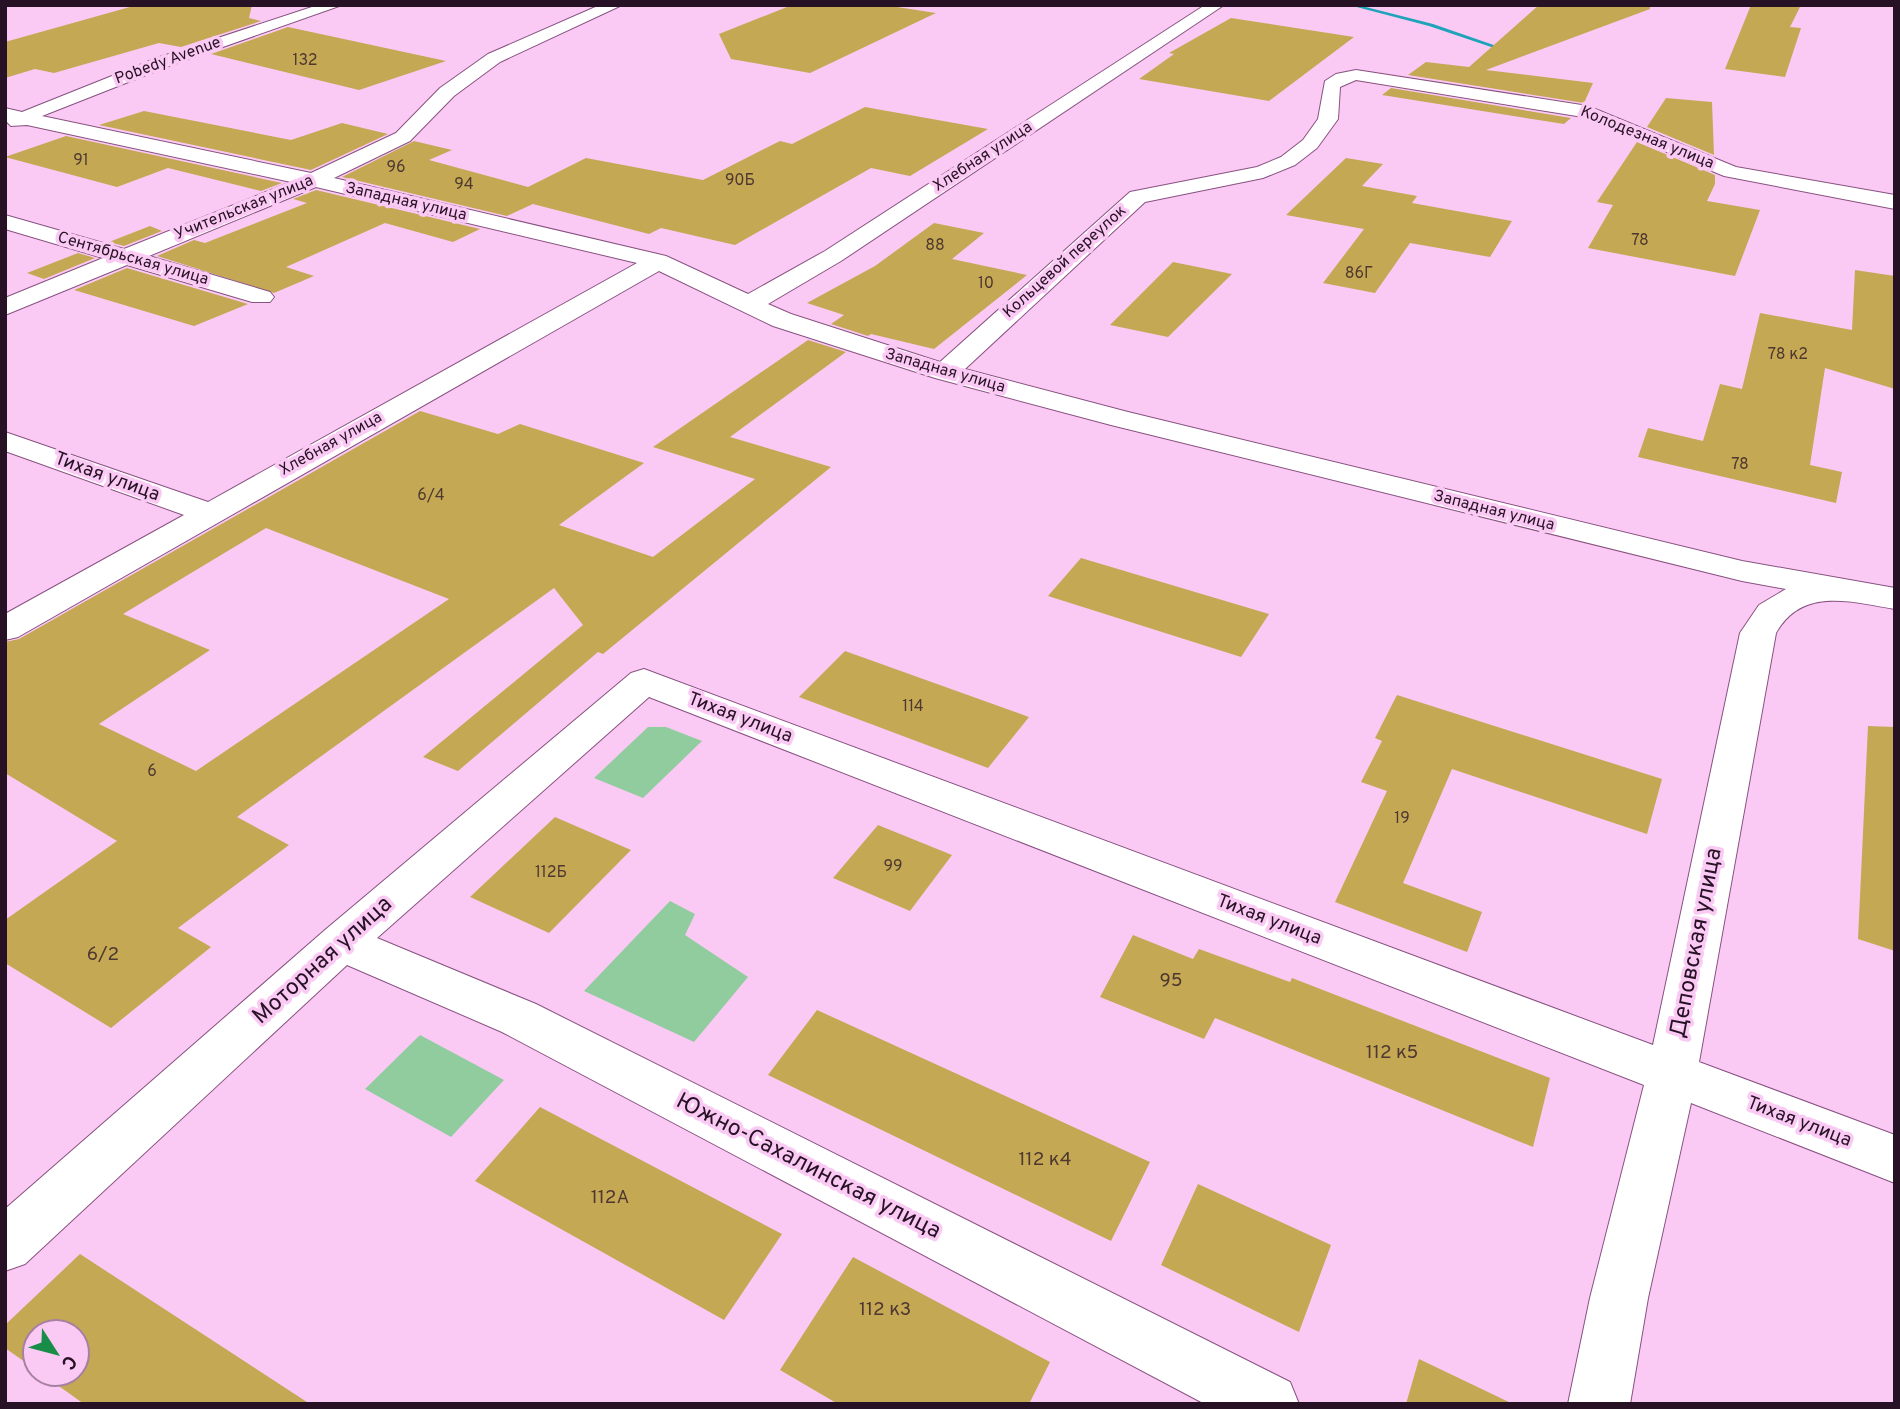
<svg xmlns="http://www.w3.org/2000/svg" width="1900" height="1409" font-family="Overpass,sans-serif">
  <rect width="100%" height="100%" fill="#fbcaf4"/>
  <path fill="#91cc9f" d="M648,727H666L702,741L643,798L594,778Z
    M670,901L695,914L685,935L748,977L694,1042L584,991Z
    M420,1035L504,1080L451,1137L365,1089Z"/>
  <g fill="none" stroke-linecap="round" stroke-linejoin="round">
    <path fill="#1fa3b8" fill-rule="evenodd" d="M1349,5H1358L1433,24L1511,51L1506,52L1429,26Z"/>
  </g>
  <path fill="#c4a854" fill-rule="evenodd" d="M137,5H252L249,18L261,21L181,47L159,43L54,73L35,69L5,78V42Z
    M792,5H884L936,13L810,73L731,59L719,34Z
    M1539,5H1650V9L1486,70L1593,83L1584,103L1408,75L1426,62L1469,67Z
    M1751,5H1801L1790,27L1801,28L1785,77L1725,69Z
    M1231,18L1354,37L1269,101L1139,79L1174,54L1169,53Z
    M288,27L446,61L359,90L211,54Z
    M1391,88L1571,118L1564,124L1382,95Z
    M1666,98L1712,102L1714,155L1647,127Z
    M865,107L988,129L910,176L871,168L735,245L661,228L649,234L533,204L507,216L342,177L414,141L452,150L429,160L528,187L586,158L703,180L780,141L792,144Z
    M144,111L291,140L342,123L388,134L311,170L99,125Z
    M66,136L282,183L261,191L168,168L117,187L5,157Z
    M1637,142L1715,175V184L1707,201L1760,210L1735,276L1588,248L1613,205L1597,202Z
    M1346,158L1383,164L1362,186L1417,196L1412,203L1512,221L1490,257L1410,243L1375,293L1323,283L1364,229L1286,215Z
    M316,190L480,229L453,242L385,223L286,267L314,276L274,293L157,256L194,240L205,243L307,203L293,199Z
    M934,223L984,233L952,259L1027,275L934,349L871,334L868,336L831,324L844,315L807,303L875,266Z
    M150,226L162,231L124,246L109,242Z
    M78,253L95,258L44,279L27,273Z
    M1173,262L1232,274L1168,337L1110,325Z
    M127,268L248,304L194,326L74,290Z
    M1855,270L1895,276V389L1825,368L1810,465L1842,472L1836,503L1638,457L1648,428L1703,441L1720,384L1742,389L1760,313L1852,330Z
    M808,340L846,352L730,437L831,467L603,654L598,652L458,771L423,757L583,625L554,588L237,817L289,845L178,928L211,947L111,1028L5,963V920L117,841L5,773V642L19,639L420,411L498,434L520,424L644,463L559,525L653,557L755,479L653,447ZM266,528L449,599L196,771L99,724L210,650L123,614Z
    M1081,558L1269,614L1241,657L1048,596Z
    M845,651L1029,717L988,768L799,697Z
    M1397,695L1662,779L1647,834L1452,769L1403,883L1482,912L1467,952L1335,902L1387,791L1361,782L1382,741L1375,738Z
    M1868,726L1895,727V951L1858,939Z
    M555,817L631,850L549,933L470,897Z
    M878,825L952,855L910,911L833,878Z
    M1133,935L1193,959L1199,949L1290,982L1292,978L1550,1078L1533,1147L1215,1018L1204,1039L1100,997Z
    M817,1010L1150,1162L1111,1241L768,1075Z
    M540,1107L782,1234L724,1320L475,1181Z
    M1198,1184L1331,1245L1299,1332L1161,1265Z
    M80,1254L310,1404H84L42,1374H77V1332H35V1369L5,1348V1325Z
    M853,1257L1050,1362L1029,1404H838L780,1370Z
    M1419,1359L1513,1404H1406Z"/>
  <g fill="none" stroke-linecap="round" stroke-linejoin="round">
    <defs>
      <path id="minor" d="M318,5H342L169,66L42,116L311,173L396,133L440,88L488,54L600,5H622L500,62L454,96L410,141L334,178L666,256L748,294L825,251L1205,5H1224L841,261L768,304L791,314L940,362L1130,192L1257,167L1281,157L1303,140L1318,119L1325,81L1336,74L1356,70L1588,106L1736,167L1895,195V209L1724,176L1583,117L1356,80L1340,87L1338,119L1317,148L1295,165L1263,178L1145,202L965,369L1128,412L1742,561L1895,588V609C1852,602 1802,586 1776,633L1699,1062L1895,1135V1183L1691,1103L1648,1298L1630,1404H1568L1590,1298L1644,1085L649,697L377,938L536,1004L1290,1382L1299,1404H1205L502,1032L347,965L25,1264L5,1271V1209L325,930L631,673L644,669L1653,1045L1740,633L1759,605L1786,589L1742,581L1111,425L935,378L773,326L659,271L18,637L5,640V614L184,515L5,451V432L208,502L637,263L316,187L149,256L270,292L274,297L270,302H252L127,265L5,315V298L103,258L5,229V215L124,249L291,182L27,125L11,126L5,120V108L22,112L157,58Z"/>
    </defs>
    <use href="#minor" stroke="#885281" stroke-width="2"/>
    <use href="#minor" fill="#fff" fill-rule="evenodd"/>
  </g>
  <g text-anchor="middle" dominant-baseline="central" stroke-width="7" stroke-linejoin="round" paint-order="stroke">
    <g font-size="16" fill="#271225" stroke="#fbcaf4">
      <text transform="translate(168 61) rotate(-20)">Pobedy Avenue</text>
      <text transform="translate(1647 138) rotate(22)">Колодезная улица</text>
      <text transform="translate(983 157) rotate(-33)">Хлебная улица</text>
      <text transform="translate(406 202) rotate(13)">Западная улица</text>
      <text transform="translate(244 208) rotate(-22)">Учительская улица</text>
      <text transform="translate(133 259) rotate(16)">Сентябрьская улица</text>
      <text transform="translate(1065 262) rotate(-42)">Кольцевой переулок</text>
      <text transform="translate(945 371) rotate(16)">Западная улица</text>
      <text transform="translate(331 444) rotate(-29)">Хлебная улица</text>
      <text transform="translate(1494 511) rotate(14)">Западная улица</text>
    </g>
    <g font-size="16" fill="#4e3831">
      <text x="305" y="61">132</text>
      <text x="81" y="161">91</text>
      <text x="396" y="168">96</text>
      <text x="740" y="181">90Б</text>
      <text x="464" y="185">94</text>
      <text x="1640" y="241">78</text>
      <text x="935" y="246">88</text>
      <text x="1359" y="274">86Г</text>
      <text x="986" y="284">10</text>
      <text x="1788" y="355">78 к2</text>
      <text x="1740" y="465">78</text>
      <text x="431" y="496">6/4</text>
      <text x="913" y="707">114</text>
      <text x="152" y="772">6</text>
      <text x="1402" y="819">19</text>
      <text x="893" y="867">99</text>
      <text x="551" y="873">112Б</text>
    </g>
    <g font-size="19" fill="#271225" stroke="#fbcaf4">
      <text transform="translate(107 477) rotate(20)">Тихая улица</text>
      <text transform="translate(740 718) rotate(21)">Тихая улица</text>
      <text transform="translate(1269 920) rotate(21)">Тихая улица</text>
      <text transform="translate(1799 1122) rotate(21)">Тихая улица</text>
    </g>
    <g font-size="19" fill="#4e3831">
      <text x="103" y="955">6/2</text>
      <text x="1171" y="981">95</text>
      <text x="1392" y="1053">112 к5</text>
      <text x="1045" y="1160">112 к4</text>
      <text x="610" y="1198">112А</text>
      <text x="885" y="1310">112 к3</text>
    </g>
    <g font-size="23" fill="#271225" stroke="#fbcaf4">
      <text transform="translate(1697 943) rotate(-79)">Деповская улица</text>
      <text transform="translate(323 961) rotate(-42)">Моторная улица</text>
      <text transform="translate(808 1167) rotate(27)">Южно-Сахалинская улица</text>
    </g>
  </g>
  <rect width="1900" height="1409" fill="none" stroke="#271225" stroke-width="14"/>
  <g transform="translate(56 1353) rotate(126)"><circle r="33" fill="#fbcaf4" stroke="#a680a1" stroke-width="2"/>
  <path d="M0-5L12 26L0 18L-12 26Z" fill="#178d48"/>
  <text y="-10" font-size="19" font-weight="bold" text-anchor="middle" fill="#271225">С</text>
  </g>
</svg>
